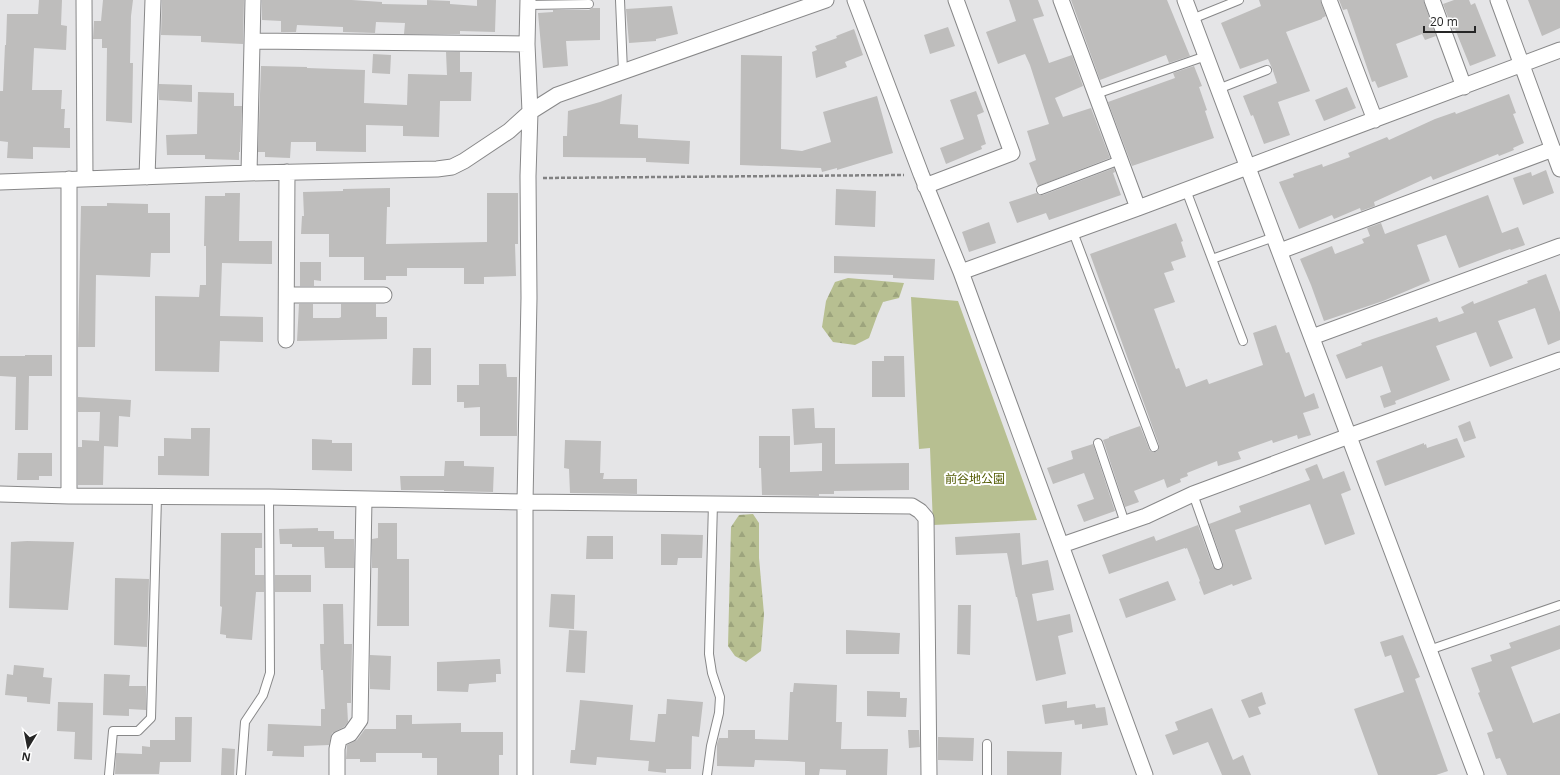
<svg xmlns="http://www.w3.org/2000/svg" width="1560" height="775" font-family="'Open Sans','Noto Sans JP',sans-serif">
  <defs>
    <pattern id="forest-firs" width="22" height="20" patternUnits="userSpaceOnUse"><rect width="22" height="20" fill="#b7bf91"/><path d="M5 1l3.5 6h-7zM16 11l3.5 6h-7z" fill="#9da47d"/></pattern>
  </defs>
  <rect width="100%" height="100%" fill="#e5e5e7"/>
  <path fill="url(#forest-firs)" d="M848,278L904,283L899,298L883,302L877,316L869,338L855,345L833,342L822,327L826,301L835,282Z
    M753,514L759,523V558L764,614L761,651L746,662L735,656L728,646L731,527L739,515Z"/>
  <path fill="#b7bf91" d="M911,297L958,301L1037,520L933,525L930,448L919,449Z"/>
  <path fill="#bebdbc" d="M39,0H62L61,25L67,26L66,50L34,48L32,90H62L61,109H65L64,128H70V148L33,147V159L7,158L8,142L0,141V91H3L5,45H6L7,14H38Z
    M103,0H133L131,16L130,63H133L132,123L106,121L107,48H102V39H93L94,21H101Z
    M162,0H244L243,44L201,42V36L161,35Z
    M262,0H352L382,2V4L427,5V0L450,1V4L477,6V0H496L495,32L460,31V34H404L405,23L376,22L375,33L343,32V27L297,25L296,32H281V21L262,20Z
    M1009,0H1038L1044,16L1033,19L1049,63L1072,55L1083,86L1055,98L1063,117L1091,108L1110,158L1038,186L1029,163L1036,160L1027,131L1049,124L1030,65L1025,54L998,64L986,32L1016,21Z
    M1071,0H1167L1190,56L1169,63L1166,55L1100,80Z
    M1259,0H1320L1326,16L1322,18V19L1286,32L1310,91L1278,102L1290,135L1264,144L1253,115L1251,116L1243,96L1277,83L1272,68L1268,59L1240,69L1221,23L1261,6Z
    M1339,0H1423L1436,36L1425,40L1422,34L1396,44L1408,77L1378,88L1375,81L1372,82L1347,9L1343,10Z
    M1454,0H1469L1471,5L1475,3L1496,56L1470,66L1455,29L1453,30L1443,4Z
    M1528,0H1560V28L1542,36Z
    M672,6L678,34L656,39V41L629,43L626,9Z
    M592,8H600V40L566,41L568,66L543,68L538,13L553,12V10H589Z
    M948,27L955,46L930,54L924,35Z
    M854,29L863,55L845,62L847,67L816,78L812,52L817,50L815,46L837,38L836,36Z
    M446,52H460V72H472L471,101H440L439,137L403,136V126L366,125V152L316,151V142H291L290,158L265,157V152H258L261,66L307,67V68L365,70L364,103L407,105L408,74L447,75Z
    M373,54L391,55L390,74L372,73Z
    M741,55L782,56L781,149L802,151L831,142L823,112L877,96L893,153L837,170V168L822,172L821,168L740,165Z
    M1194,66L1202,86L1199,87L1207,110L1205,111L1214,138L1132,166L1108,102L1175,78L1173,73Z
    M159,84L192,85V102L159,100Z
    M1347,87L1356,108L1324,121L1315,100Z
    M976,91L984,112L977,115L986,144L981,146L982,149L946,164L940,148L964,139L950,100Z
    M198,92L234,93V106H242L240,152H239V160L205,159V155H167L166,135L197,134Z
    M622,94L620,124L638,125V138L690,141L689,164L646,162V158L563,157V136H567L568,111L600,102Z
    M1509,94L1516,113L1513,114L1524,143L1513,148L1514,150L1499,156L1498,154L1433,180L1431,176L1374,202L1375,206L1361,211L1360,208L1334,219L1332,215L1299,229L1279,182L1294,177L1293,174L1322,164L1323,167L1350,157L1348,153L1387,137L1389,140L1435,119L1455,112L1456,114Z
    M1114,168L1115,172L1113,173L1121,195L1049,220L1046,213L1017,223L1009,202L1036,193L1040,195H1043Z
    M1546,170L1554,193L1523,205L1513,178L1531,172L1532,176Z
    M390,188V207H387L386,244L487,242V193H518V244H515L516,276L484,277V284H464V268H407V276H386V280H364V257H329V234H301L302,216H304L303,192L343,191V189Z
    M836,189L876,191L875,227L835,225Z
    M225,193H240L239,241H272V264L222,263L220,316L263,317V342L220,341L219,372L155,371V296L199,297L200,285H206V246H204L205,196H225Z
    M1488,195L1502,233L1518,227L1525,245L1511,250L1510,249L1459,268L1446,235L1417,245L1430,281L1383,301L1324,321L1311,285L1300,259L1332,246L1335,254L1364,243L1362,239L1370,236L1367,228L1381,223L1385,234Z
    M107,203L148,204V213H170V253H151L150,277L96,275L95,347H78L81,206H107Z
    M989,222L996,243L969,252L962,232Z
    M1176,223L1183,241L1181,242L1186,257L1171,262L1174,270L1164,273L1175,302L1154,309L1176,369L1179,368L1186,387L1207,379L1209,384L1263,365L1253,333L1276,325L1286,353L1289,352L1305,397L1314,393L1319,408L1303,413L1311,435L1298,439L1297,435L1273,443L1272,440L1238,452L1241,459L1218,466L1217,461L1187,473L1188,476L1180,479L1181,482L1167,488L1164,479L1134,491L1139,502L1125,507L1103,440L1109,438V437L1140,426L1150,451L1156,452L1158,450L1159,445L1090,254Z
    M834,256L935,259L934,280L893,278V275L834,273Z
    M300,262H321V281L314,280V286H300Z
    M1546,274L1560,312V340L1548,345L1535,308L1498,321L1513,358L1490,367L1476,332L1436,346L1450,380L1395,401L1396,404L1384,408L1380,396L1391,392L1382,366L1346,379L1336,355L1362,345L1361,343L1437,317L1439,322L1464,313L1461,307L1473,301L1474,304L1528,283L1527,281Z
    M299,304H313V318H339L341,317V304H376V317H387V339L297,341Z
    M413,348H431V385H412Z
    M25,355H52V376H29L28,430H15L16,377L0,376V356H25Z
    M884,356H904L905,397H872V361H884Z
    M479,364H506L507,377H517V436H480V407L464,408V402H457V385H479Z
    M78,397L131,400L130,417L119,416L118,447L104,446L103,485H78V447H82V440L99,441L100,412H78Z
    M814,408L815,428H835V464L909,463V490L834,491V494H819V496L762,495L761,468H759V436H790V472L822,471V443L794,445L792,409Z
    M1470,421L1476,438L1464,442L1458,426Z
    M191,428H210L209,476L158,475V456H164V438L191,439Z
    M1457,438L1465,457L1385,486L1376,461L1424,443V445L1426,444L1427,448Z
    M312,439L332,440V443H352V471L312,470Z
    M565,440L601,441L600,473H604L603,479H637V494L570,493L569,469L564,468Z
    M1093,444L1115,511L1084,522L1077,505L1094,499L1084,473L1053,484L1047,468L1073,459L1071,451Z
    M18,453H52V476H39V480H17Z
    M445,461H464V466L494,467L493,492L444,491V490H401L400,476H444Z
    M1317,464L1323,479L1344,471L1351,490L1341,494L1355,534L1325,545L1310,504L1235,530L1252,579L1233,586L1232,584L1204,595L1199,582L1200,581L1187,548L1185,549V548L1109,574L1102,555L1154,536L1156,541L1198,525L1213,567L1217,570H1220L1223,566V563L1209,524L1241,512L1239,506L1310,480L1305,469Z
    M378,523H397V559H409V626H377L378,568H372V539L378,538Z
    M318,528V531H334V539H354V568H325L324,547H292V544H280L279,529Z
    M221,533H262V548H255V575H264V592H256L252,640L226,638V635L220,634L222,607L220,606Z
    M1020,533L1022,565L1048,560L1054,590L1032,594L1037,621L1070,614L1073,632L1058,636L1066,674L1036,681L1017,597H1016L1007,553L956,555L955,537Z
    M661,534L703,535L702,558H678L677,565H661Z
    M587,536H613V559H586Z
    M27,541L74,542L68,610L9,608L11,542Z
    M275,575H311V592H275Z
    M115,578L149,579L147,647L114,645Z
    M1168,581L1176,600L1126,618L1119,599Z
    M551,594L575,595L574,629L549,627Z
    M323,604H343L344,644H352L351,703H347L348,722L344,727L332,733L329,745L304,746V757L272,756L273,751H267L268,724L321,726V709H325L323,670H321L320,644H324Z
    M958,605H971L970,655L957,654Z
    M1560,625V649L1511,667L1533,723L1560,713V775H1507L1500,758L1496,759L1487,733L1493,731L1478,693L1480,692L1471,668L1492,661L1490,655L1511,648L1509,643Z
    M569,630L587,631L585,673L566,672Z
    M846,630L900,633L899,654H846Z
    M1403,635L1420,677L1415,679L1448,771L1436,775H1378L1354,709L1404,692L1391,655L1385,657L1380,642Z
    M370,655L391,656L390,690L370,689Z
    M500,659L501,674H496V682L469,684L468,692L437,691V662Z
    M14,665L44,668L43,677L52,678L50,704L27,702V697L5,695L7,674L13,675Z
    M104,674L130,675L129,686H146V710L129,709V716L103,715Z
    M794,683L837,685L836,722H842L841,749H888L887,775H846V770L820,769L819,775H805V762L788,761L755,760L754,767L717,766V744L719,738H728V730H755V739L788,740L790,692H793Z
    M867,691L900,692V698H907L906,717L867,716Z
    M1262,692L1266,704L1258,707L1261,714L1249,718L1241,700Z
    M667,699L703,702L699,737L692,736L691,769H666V773L648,771L649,761L597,757L596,765L570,763L571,750H575L580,700L633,705L630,740L655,742L658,714H666Z
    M1067,701V708L1095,704L1096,708L1105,707L1108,725L1082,729V724L1075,725L1074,720L1045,724L1042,705Z
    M58,702L93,703L92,760L74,759L75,732L57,731Z
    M1212,708L1233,760L1243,755L1251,775H1222L1208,742L1173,755L1165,735L1178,730L1175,722Z
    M396,715H412V724L461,723V732H503V755H499V775H437V758H422V753H376V762H360V759H346L347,745L357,740L365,729H396Z
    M175,717H192L191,762H160L159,774H115L116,753L142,754V746L150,747V740H175Z
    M908,730H919L920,747L909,748Z
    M938,737L974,738L973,761L938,760Z
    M222,748L235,749L234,775H221Z
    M1007,751L1062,752L1061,775H1007Z"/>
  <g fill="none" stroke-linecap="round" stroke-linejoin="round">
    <defs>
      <path id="service" d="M620,0L623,71
        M528,5L589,4
        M1192,19L1239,0
        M1218,89L1267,70
        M1096,94L1206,56
        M1041,190L1120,160
        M1186,190L1243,341
        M1073,232L1154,447
        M1212,259L1274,237
        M1098,443L1125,523
        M1193,494L1218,565
        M1429,650L1560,605
        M109,775L113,731H138L151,718L157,497
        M241,775L245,722L263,695L270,673L269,497
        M707,775L711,746L719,713L720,697L712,673L709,654L713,503
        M987,775V744"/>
      <path id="minor" d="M84,0L85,179
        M855,0L921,174L961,272L1145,775
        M1061,0L1138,208
        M1185,0L1476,775
        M1329,0L1375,120
        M1432,0L1464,87
        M1498,0L1560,169
        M253,41L527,44
        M249,173L253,0
        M147,177L153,0
        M0,182L249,173L437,169L452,167L464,161L509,131L530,112L557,95L826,0
        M925,186L1012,153L956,0
        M1280,251L1553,149
        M961,272L1138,208L1560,50
        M287,295H384
        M1312,337L1560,246
        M286,340L287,172
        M0,494L69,496L269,497L525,502L912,506L920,511L926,518L929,775
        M69,496V179
        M1062,545L1146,516L1193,494L1349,436L1560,360
        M337,775V749L339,739L350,734L360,720L364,499
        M525,775V502L529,298L528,176L530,112L527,44L528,0"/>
    </defs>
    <use href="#service" stroke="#888889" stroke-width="10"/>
    <use href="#minor" stroke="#888889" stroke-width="17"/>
    <path stroke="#818182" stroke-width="2.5" stroke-dasharray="4 2" stroke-linecap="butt" d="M543,178L904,175"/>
    <use href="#service" stroke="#fff" stroke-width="8"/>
    <use href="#minor" stroke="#fff" stroke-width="15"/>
  </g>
  <g text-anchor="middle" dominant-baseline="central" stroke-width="4" stroke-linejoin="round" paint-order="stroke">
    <g font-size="12" fill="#525b03" stroke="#fff">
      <text x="975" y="478">前谷地公園</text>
    </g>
  </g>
  <g transform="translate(28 747) rotate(190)" stroke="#ffffff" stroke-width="3" paint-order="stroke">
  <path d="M0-3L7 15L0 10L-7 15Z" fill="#262626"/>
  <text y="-6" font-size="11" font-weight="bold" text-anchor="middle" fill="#262626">N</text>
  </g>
  <path d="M1424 26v6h51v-6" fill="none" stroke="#262626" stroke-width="2"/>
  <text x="1430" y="26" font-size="12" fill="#262626" stroke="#ffffff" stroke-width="3" paint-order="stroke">20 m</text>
</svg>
